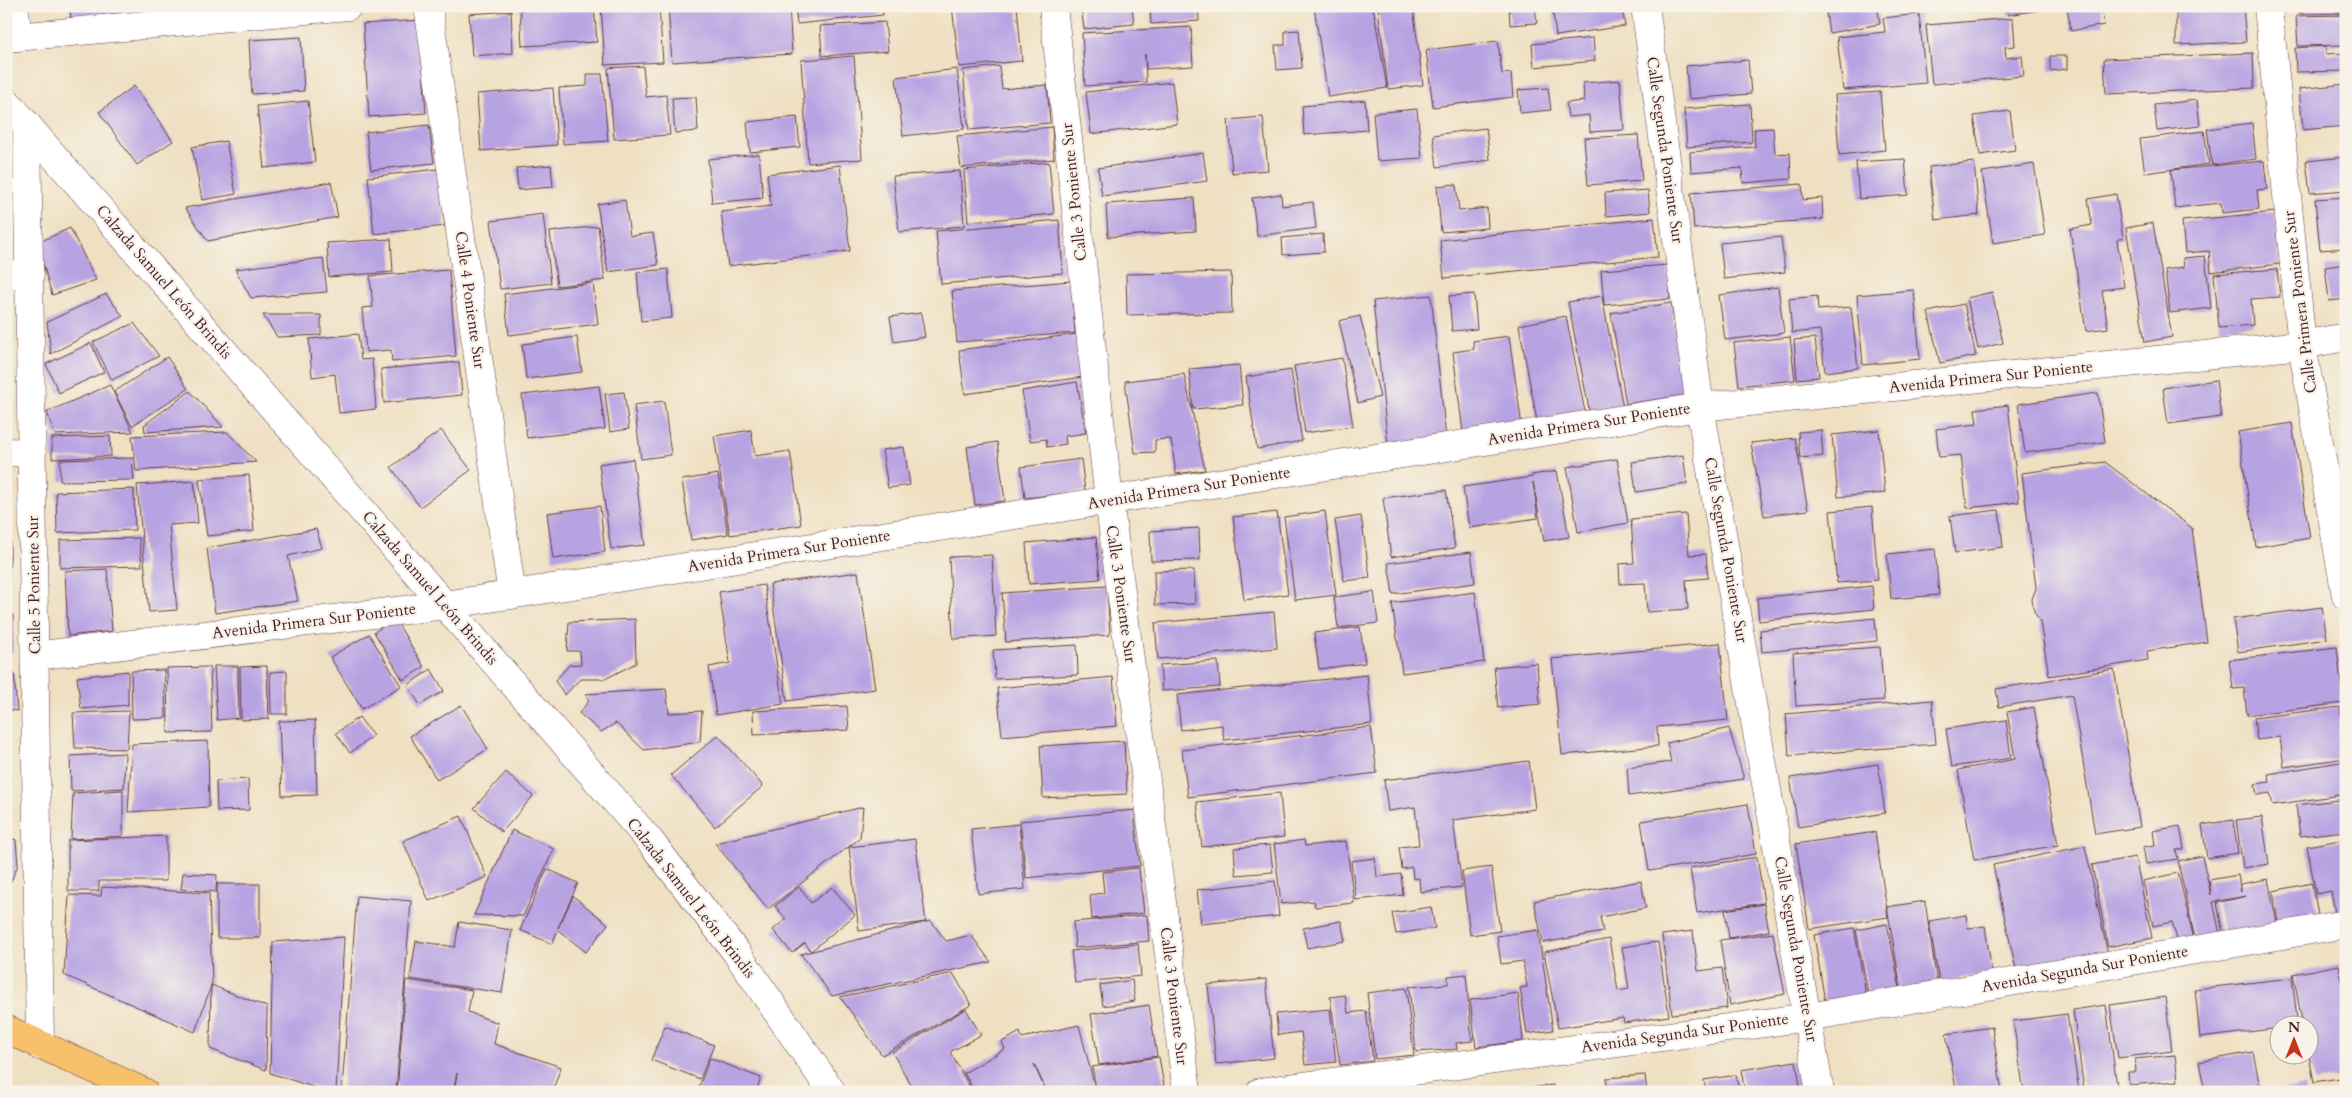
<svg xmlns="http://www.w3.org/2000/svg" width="2352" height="1098" font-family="Cardo,serif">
  <rect width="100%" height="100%" fill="#f7f3e8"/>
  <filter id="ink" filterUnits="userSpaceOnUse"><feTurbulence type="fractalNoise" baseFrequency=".02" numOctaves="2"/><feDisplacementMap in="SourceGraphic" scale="10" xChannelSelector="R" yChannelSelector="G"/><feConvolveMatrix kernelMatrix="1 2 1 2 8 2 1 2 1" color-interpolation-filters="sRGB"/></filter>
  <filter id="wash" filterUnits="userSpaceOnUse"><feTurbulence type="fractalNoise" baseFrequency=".0096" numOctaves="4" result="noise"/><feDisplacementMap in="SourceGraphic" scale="20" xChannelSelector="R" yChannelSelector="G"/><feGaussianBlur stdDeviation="1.12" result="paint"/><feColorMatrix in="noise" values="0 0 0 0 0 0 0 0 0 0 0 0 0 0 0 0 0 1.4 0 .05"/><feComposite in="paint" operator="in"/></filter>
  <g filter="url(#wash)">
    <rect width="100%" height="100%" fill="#efe0c2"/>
    <g id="blocks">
      <path fill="#b7a2e2" d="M70,6H158L159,19L71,22Z
        M520,6H594L597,42L522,46Z
        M601,6H659L663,62L605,65Z
        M668,6H789L792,54L672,62Z
        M795,6H883V15L797,24Z
        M952,6H1017L1022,61L959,67Z
        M1081,6H1132L1134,24L1084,29Z
        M1150,6H1198L1199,21L1151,24Z
        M1321,6H1373L1387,88L1328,97L1314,7Z
        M1391,6H1413L1423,85L1388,89L1378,8Z
        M1509,6H1535L1537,23L1510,25Z
        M1552,6H1622L1625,26L1556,36Z
        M1825,6H1877L1880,24L1829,33Z
        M2007,6H2058V7L2008,15Z
        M2081,6H2101L2104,25L2071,31L2067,8Z
        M2176,6H2243L2246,42L2176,45Z
        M2300,6H2346V13L2300,14Z
        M511,11L513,53L472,56L469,14Z
        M1919,14L1926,83L1843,90L1837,37L1885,32L1883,18Z
        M2346,15V45L2298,46L2296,16Z
        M2013,18L2015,46L2005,47L2006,58L2022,56L2024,76L1932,84L1926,25Z
        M420,20L426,113L369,117L363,24Z
        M885,22L888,51L822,56L820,26Z
        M1191,27L1193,66L1146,69L1145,54L1146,82L1085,86L1082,33Z
        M1299,30L1302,68L1277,70L1275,45H1285V31Z
        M301,37L304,91L252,94L249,40Z
        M1593,38L1595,61L1534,67L1532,44Z
        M1498,41L1502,74L1511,73L1513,97L1433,107L1426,50Z
        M2326,46V54L2346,53V71L2296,72L2295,48Z
        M2253,53L2254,88L2106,94L2104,59Z
        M854,56L862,159L808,163L801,60Z
        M2050,56H2067V69L2050,71Z
        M1748,60L1751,94L1689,99L1686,66Z
        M643,66L646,97L666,95L670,135L614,139L608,68Z
        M999,66L1002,89L1047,85L1050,123L969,130L963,70Z
        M957,69L964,129L903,136L896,77Z
        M587,74H602L608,141L563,144L559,88L587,86Z
        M1620,80L1624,130L1590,132L1589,115L1568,117L1566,103L1584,101L1583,83Z
        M1172,82L1177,124L1091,134L1086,92Z
        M2346,84V126L2303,130L2299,89Z
        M134,86L173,141L137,165L99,112Z
        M553,88L557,145L481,151L477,94Z
        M1548,88L1551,110L1520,113L1518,90Z
        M1880,92L1885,150L1839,155L1835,95Z
        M696,97L698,131L675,133L672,98Z
        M1365,100L1367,130L1304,135L1302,106Z
        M2197,100L2200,126L2157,131L2154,105Z
        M308,101L315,162L264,168L257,106Z
        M1750,104L1752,142L1687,147L1684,109Z
        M1417,109L1422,158L1377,161L1373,113Z
        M2010,111L2015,150L1980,155L1974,116Z
        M797,117L800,147L750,152L747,122Z
        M1263,117L1268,170L1232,173L1228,120Z
        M2252,123L2256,159L2212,165L2207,129Z
        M429,125L434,163L371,170L366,132Z
        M1052,127L1054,159L961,168L957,136Z
        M1486,128L1490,160L1437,167L1433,135Z
        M1773,128L1775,154L1790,153L1791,179L1743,183L1742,168L1691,172L1690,152L1755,147L1754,129Z
        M2204,131L2209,164L2145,173L2140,139Z
        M1638,135L1642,181L1588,185L1584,138Z
        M226,141L236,194L202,200L192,147Z
        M1203,153L1207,181L1102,196L1098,168Z
        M759,154L763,198L712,203L708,159Z
        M2346,157V190L2310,193L2306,161Z
        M1905,159L1908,195L1859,199L1856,162Z
        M2264,161L2267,189L2257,190L2259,209L2222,213L2221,203L2175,208L2171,170Z
        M1049,162L1054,214L968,222L964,170Z
        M1974,162L1979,215L1935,220L1929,167Z
        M2034,164L2045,235L1993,243L1982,172Z
        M551,165L553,187L518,190L516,168Z
        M840,165L850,251L728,266L721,212L771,206L767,174Z
        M438,169L445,226L374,234L368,177Z
        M960,171L964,226L899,232L893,176Z
        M331,182L338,217L208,241L185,208Z
        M1456,184L1459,211L1487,208L1488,228L1441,232L1437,186Z
        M1802,184L1803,200L1822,198L1823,219L1694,229L1691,193Z
        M1648,190L1650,212L1606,216L1605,193Z
        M1281,194L1282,206L1313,202L1316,228L1257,236L1252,198Z
        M2116,194L2123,238L2117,240L2124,287L2102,290L2108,328L2086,331L2070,229L2092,225L2088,199Z
        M2346,197V248L2320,250L2315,199Z
        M1194,198L1196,231L1108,237L1106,204Z
        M625,200L630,236L653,233L658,265L608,272L597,204Z
        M2275,212L2280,264L2211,272L2209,251L2185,253L2182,221Z
        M543,214L551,283L500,289L491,221Z
        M1654,218L1658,257L1444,278L1440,240Z
        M1059,220L1063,273L941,284L936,231Z
        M2153,223L2172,337L2145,342L2126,228Z
        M598,226L605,280L557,286L550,232Z
        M70,228L96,280L52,295L37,243Z
        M1323,234L1324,252L1283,255L1282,238Z
        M1781,237L1785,272L1724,279L1720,243Z
        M391,239L393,272L329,277L327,243Z
        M2205,256L2211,308L2170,313L2165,270L2184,267L2183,258Z
        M323,258L327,292L251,298L235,269Z
        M2346,264V299L2329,301L2325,267Z
        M1668,265L1670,299L1604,305L1601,270Z
        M668,269L672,318L641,321L637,272Z
        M2277,269L2280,297L2251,299L2253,325L2219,328L2214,274Z
        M449,270L456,356L392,362L391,350L366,352L362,308L373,307L370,276Z
        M1231,272L1232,313L1127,315L1126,274Z
        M1071,281L1075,333L957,342L952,291Z
        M593,283L598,324L509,335L504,294Z
        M1778,287L1784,333L1725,340L1719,295Z
        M1914,290L1920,359L1863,365L1857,295Z
        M1992,292L2003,343L1978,349L1967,298Z
        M106,294L123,316L51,354L47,322Z
        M1474,294L1477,329L1452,331L1449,296Z
        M1431,295L1446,439L1388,446L1373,301Z
        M1602,296L1623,408L1590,414L1568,302Z
        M1817,296L1818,310L1851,307L1858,368L1825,372L1820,330L1792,333L1789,299Z
        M1671,303L1686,395L1626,404L1611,313Z
        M1964,304L1976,356L1940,363L1928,312Z
        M921,313L925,337L894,342L890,317Z
        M263,315H321V335L277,337Z
        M1360,316L1380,397L1358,403L1339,321Z
        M1566,316L1585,412L1537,421L1519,325Z
        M134,323L159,356L112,380L93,342Z
        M358,334L361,360L372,359L376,409L339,413L335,374L312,377L309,339Z
        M1077,334L1083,377L965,394L959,350Z
        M1509,336L1522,426L1463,433L1453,352L1474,349L1473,341Z
        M577,337L582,372L526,379L522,344Z
        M1790,337L1795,380L1739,386L1734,343Z
        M1815,338L1819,377L1797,379L1794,340Z
        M91,343L104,372L59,393L46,364Z
        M167,357L188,389L132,426L114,392Z
        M1342,358L1353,426L1305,433L1294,366Z
        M459,362L462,395L384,403L381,369Z
        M2346,364V392H2345L2341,365Z
        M1239,365L1243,405L1193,409L1189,369Z
        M1291,370L1302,441L1257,449L1246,377Z
        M1184,374L1205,470L1176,474L1171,439L1155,440V452L1135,453L1125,381Z
        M2216,380L2221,417L2168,424L2163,388Z
        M1077,382L1086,433L1065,436L1066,444L1047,447L1046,439L1030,441L1022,391Z
        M110,385L133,432L55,435L47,412Z
        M599,386L605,429L527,438L522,395Z
        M190,391L223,427L145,432L144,425Z
        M624,392L629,429L610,432L605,394Z
        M2098,393L2105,442L2025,453L2018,404Z
        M664,401L671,455L641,459L634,405Z
        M2008,405L2019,502L1967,508L1961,455L1939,457L1936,429L1977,424L1975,409Z
        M2292,423L2310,538L2256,547L2238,432Z
        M441,430L471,470L420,507L391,467Z
        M751,430L755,456L790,451L801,525L730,535L714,436Z
        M1821,430L1823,456L1800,458L1798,432Z
        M1879,430L1885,493L1838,497L1832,435Z
        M227,432L256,462L136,471L132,436Z
        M110,436L111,456L52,459V438Z
        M1795,438L1808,510L1764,516L1751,443Z
        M997,442L1005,501L975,505L967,447Z
        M904,447L910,485L888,488L882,450Z
        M1683,455L1687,484L1636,492L1632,462Z
        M132,458L134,480L60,481V460Z
        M633,459L645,545L611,549L599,464Z
        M1081,459L1085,491L1025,498L1021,467Z
        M1617,459L1628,523L1578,532L1567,467Z
        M2105,462L2192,528L2207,642L2147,651L2148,660L2049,676L2040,622L2034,611L2032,599L2036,588L2022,473Z
        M6,467H10L9,522H6Z
        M1557,471L1569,537L1544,541L1533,482L1538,518L1469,528L1463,487L1532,477V475Z
        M718,474L728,534L691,540L682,480Z
        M249,475L254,531L207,536L199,479Z
        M194,481L198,523L169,525L177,610L149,612L137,485Z
        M134,489L135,530L57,533L56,492Z
        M1446,490L1455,548L1391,557L1383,498Z
        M600,506L605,552L553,559L547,513Z
        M1872,507L1878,580L1837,583L1830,511Z
        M1999,510L2003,547L1955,553L1950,516Z
        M1325,511L1336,595L1295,600L1284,517Z
        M1277,512L1288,594L1244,600L1233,517Z
        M1686,514L1689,555L1706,554L1708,578L1686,580L1688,609L1647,612L1645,583L1620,584L1619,564L1634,563L1631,519Z
        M1361,516L1370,578L1344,581L1335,520Z
        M1199,528L1200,560L1151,561L1150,531Z
        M316,529L322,548L288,556L298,601L215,613L207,548Z
        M6,530H10V558L6,556Z
        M1096,537L1100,579L1029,584L1026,543Z
        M139,538L142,566L60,568V540Z
        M1935,549L1939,595L1891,599L1887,554Z
        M1471,552L1475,583L1393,594L1388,563Z
        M992,555L996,636L953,639L949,557Z
        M6,557L10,558L8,587H6Z
        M107,569L112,631L68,636L65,571Z
        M1194,570L1195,604L1155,605L1154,571Z
        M858,572L875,689L787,701L770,584Z
        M764,585L783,704L716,715L709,667L730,663L719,592Z
        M1107,586L1110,635L1006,642L1002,593Z
        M1872,586L1874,609L1759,621L1757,598Z
        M1374,592L1378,623L1338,628L1334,597Z
        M1475,592L1484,662L1402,673L1392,603Z
        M2322,607L2327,639L2238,652L2233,619Z
        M1274,612L1277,648L1158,659L1155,623Z
        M6,613L13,615V652L6,650Z
        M1875,618L1877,641L1762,652L1760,630Z
        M395,619L424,667L403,680L374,632Z
        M635,619L636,663L605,679H580L565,695L555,681L569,665L581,664L580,651H567L569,622Z
        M1360,627L1365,663L1319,669L1314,633Z
        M369,634L401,686L362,709L330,657Z
        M1720,643L1728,720L1657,727L1658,746L1562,755L1552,659Z
        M1077,645L1078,675L995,679L993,650Z
        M1880,647L1884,700L1796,706L1793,653Z
        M2337,647L2343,703L2247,715L2244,688L2233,689L2229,660Z
        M1218,661L1220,687L1162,691L1160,665Z
        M1537,663L1540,704L1498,708L1494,667Z
        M214,666H238L239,718L217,720Z
        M267,666L269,719L241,720L240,667Z
        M210,667L212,732L168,733L167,668Z
        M6,669L14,673L17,711L6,709Z
        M431,669L444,691L420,705L408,685Z
        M2114,669L2140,827L2095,834L2072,695L1999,707L1996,689Z
        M164,670L166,718L132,719L131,671Z
        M128,671V705L81,709L77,677Z
        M287,671V714H271L270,672Z
        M1367,675L1372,724L1224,740L1222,725L1181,730L1177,695Z
        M1113,677L1117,726L1002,736L997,688Z
        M666,689L669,713L702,711L700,742L644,750L616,723L601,732L579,713L589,701L586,694Z
        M1932,700L1936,744L1789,756L1786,714Z
        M461,705L488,749L437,780L410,736Z
        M847,706L849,730L754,735L753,711Z
        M2034,707L2058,845L1974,860L1958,770L2015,759L2007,712Z
        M2340,707L2346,758L2284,767L2280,737L2257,740L2254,718Z
        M129,711L127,749L75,748L73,713Z
        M359,717L373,736L350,753L336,733Z
        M315,720L317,795L282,796L279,721Z
        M2006,720L2011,758L1952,767L1946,729Z
        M1371,727L1377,773L1188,797L1182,750Z
        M1729,728L1744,779L1629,796L1627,768L1671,762L1667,743Z
        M718,735L763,786L715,827L671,775Z
        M208,741L209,807L128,812L132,744Z
        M1124,741L1127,794L1043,798L1040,746Z
        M125,753L124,788L71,791L70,756Z
        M1529,761L1535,809L1453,820L1462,887L1420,892L1419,878L1413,879L1412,867L1402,869L1399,847L1419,845L1415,807L1388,811L1384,780Z
        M2346,761V794L2273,805L2270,793L2257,795L2255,784L2270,782L2268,774Z
        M1878,764L1885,813L1798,827L1790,778Z
        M506,772L533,796L502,832L474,808Z
        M248,779L249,810L217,811L216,781Z
        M123,790V836L71,839L73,793Z
        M1280,793L1284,837L1202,847L1197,802Z
        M2346,799V831L2300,836L2296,805Z
        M1748,804L1756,854L1649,871L1641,821Z
        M863,807L860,838L768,909L715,843Z
        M1134,810L1140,866L1026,878L1020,821Z
        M461,816L487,877L429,901L403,841Z
        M2262,817L2269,864L2243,868L2236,820Z
        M2233,820L2238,853L2207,858L2202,825Z
        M1019,824L1025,889L978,894L971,829Z
        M2180,826L2184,849L2176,850L2178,859L2146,864L2143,847L2155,845L2153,831Z
        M512,830L554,849L523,916L474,915Z
        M1875,832L1888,917L1809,929L1796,844Z
        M6,836L16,840L18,865L6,892Z
        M166,836V881H99V891H68V840Z
        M915,839L926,922L931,921L946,941L971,935L991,962L832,996L801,954L926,922L859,931L849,847Z
        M2346,839V911L2335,913L2331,891L2316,894L2307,846Z
        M1304,840L1305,846L1346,841L1354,903L1315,907L1314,901L1281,904L1274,844Z
        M1270,845L1273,872L1236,875L1234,848Z
        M2085,846L2108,955L2017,974L1993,865Z
        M2202,856L2211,895L2209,880L2238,875L2241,892V884L2268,879L2277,923L2223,934L2217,903L2246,896L2213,902L2220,934L2195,940L2178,861Z
        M1757,857L1764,903L1697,913L1690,868Z
        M2135,857L2152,938L2108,947L2092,865Z
        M1375,858L1377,877L1401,874L1403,895L1356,900L1351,861Z
        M1491,867L1500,931L1470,935L1462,871Z
        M1139,868L1144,913L1092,919L1090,895L1104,893L1102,872Z
        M547,869L578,883L558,928L573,896L608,924L586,952L558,930L552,944L520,930Z
        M183,873L217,875L216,892L181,889Z
        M2178,873L2194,939L2178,943L2172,922L2153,926L2143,881Z
        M1275,881L1279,916L1201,924L1197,890Z
        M1641,881L1646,908L1600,917L1603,932L1543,943L1534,901Z
        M2312,883L2318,915L2278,922L2273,891Z
        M217,884H260V938H217Z
        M102,887L209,893L212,983L195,1032L64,975L69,895L101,896Z
        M799,887L811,903L832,887L855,915L811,951L805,943L792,953L773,930L786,919L775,906Z
        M357,896L411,901L396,1092H351L342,1088Z
        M1925,901L1937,983L1901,989L1887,907Z
        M1764,904L1769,931L1729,938L1725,910Z
        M1431,907L1435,928L1396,934L1392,913Z
        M1147,915L1149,941L1075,948L1073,922Z
        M1966,915L1968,928L1985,926L1992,973L1939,982L1929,921Z
        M1341,921L1345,941L1307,948L1303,928Z
        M459,922L512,930L502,993L410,979L416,941L455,947Z
        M1887,924L1900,988L1868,994L1856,930Z
        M1854,928L1866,995L1825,1002L1814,935Z
        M1538,930L1553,1030L1527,1034L1520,988L1527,987L1523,961L1501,964L1497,936Z
        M1693,931L1698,971L1722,968L1727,1008L1672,1014L1662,935Z
        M1773,933L1785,994L1730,1005L1720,940Z
        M344,937L336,1092H328L270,1073L273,942Z
        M1609,939L1618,991L1629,989L1622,947L1658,942L1669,1016L1624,1023L1623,1018L1558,1028L1544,952Z
        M1138,944L1141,976L1075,983L1071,951Z
        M2339,965L2346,1001V1077L2314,1082L2309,1056L2310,1026H2303L2293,974Z
        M953,973L971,1005L882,1055L840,997Z
        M1466,974L1472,1041L1456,1043L1457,1049L1416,1052L1409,987L1448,984V976Z
        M2292,978L2298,1026H2280V1028L2200,1038L2195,989Z
        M1266,979L1274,1058L1216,1064L1208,985Z
        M406,980L472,990L468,1012L498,1023L494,1044L561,1067L552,1092H454L457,1073L453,1092H397Z
        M1132,980L1135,1001L1103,1006L1100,985Z
        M211,985L267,1007L266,1070L210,1049Z
        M1406,988L1414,1055L1375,1059L1367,993Z
        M1518,993L1523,1041L1476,1047L1470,1000Z
        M1345,995L1348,1013L1366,1011L1373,1061L1340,1065L1330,997Z
        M2165,997L2172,1051L2118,1058L2110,1005Z
        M1149,1005L1157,1056L1099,1065L1091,1014Z
        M2106,1005L2117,1086L2084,1090L2073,1010Z
        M966,1009L981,1035L950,1052L972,1090L915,1092L892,1052Z
        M1330,1009L1336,1062L1305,1065L1301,1032L1278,1035L1276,1014Z
        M2067,1014L2079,1091L2024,1092L2013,1021Z
        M1079,1025L1096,1092H1047L1034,1064L1046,1092H975L964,1073L1005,1049L1002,1042L1020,1032L1022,1038Z
        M665,1026L714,1045L700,1079L651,1060Z
        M1992,1027L2002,1092H1945L1956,1089L1946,1034Z
        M2253,1052L2261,1092H2205L2199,1062Z
        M2175,1055L2178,1081L2129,1085L2128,1072H2136L2135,1059Z
        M1159,1057L1164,1086L1129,1092H1097L1092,1067Z
        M710,1058L761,1078L756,1092H697Z
        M1796,1061L1801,1092H1745L1741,1070Z
        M1645,1075L1647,1092H1608L1606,1078Z
        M1736,1075L1739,1092H1706L1704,1080Z
        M1553,1085L1554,1092H1504V1091Z
        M2305,1086L2306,1092H2281V1091Z"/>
    </g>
  </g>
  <g filter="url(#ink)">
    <use href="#blocks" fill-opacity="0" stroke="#633c42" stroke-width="1"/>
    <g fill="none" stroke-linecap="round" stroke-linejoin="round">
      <defs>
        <path id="minor" d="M14,6L18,37
          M428,6L512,595
          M1053,6L1109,500L1187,1092
          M1645,6L1700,407L1820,1092
          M2268,6L2302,345L2346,596
          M6,38L348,6
          M6,101L650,841L736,952L832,1092
          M27,124L40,1046
          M6,274L30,275
          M6,452L32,453
          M35,656L445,605L1700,407L2302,345L2346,337
          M1260,1092L1808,1017L2346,924"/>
        <path id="major" d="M6,1029L144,1092"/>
      </defs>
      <use href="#minor" stroke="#633c42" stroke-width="29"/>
      <use href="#major" stroke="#633c42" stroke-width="29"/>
      <use href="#minor" stroke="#fff" stroke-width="28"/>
      <use href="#major" stroke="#f6c16b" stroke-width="28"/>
    </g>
  </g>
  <g text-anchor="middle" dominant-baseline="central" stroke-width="4.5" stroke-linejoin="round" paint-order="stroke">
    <g font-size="16" fill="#4a1f2b" stroke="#f7f3e8">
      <text transform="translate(1665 150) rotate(82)">Calle Segunda Poniente Sur</text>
      <text transform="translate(1074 192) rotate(-96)">Calle 3 Poniente Sur</text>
      <text transform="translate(164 282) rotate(49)">Calzada Samuel León Brindis</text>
      <text transform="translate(470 300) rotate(82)">Calle 4 Poniente Sur</text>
      <text transform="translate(2300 302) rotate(-97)">Calle Primera Poniente Sur</text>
      <text transform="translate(1991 377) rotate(-6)">Avenida Primera Sur Poniente</text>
      <text transform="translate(1589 424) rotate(-9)">Avenida Primera Sur Poniente</text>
      <text transform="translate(1189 488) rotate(-9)">Avenida Primera Sur Poniente</text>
      <text transform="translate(1726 550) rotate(80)">Calle Segunda Poniente Sur</text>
      <text transform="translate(789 551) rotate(-9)">Avenida Primera Sur Poniente</text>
      <text transform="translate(34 585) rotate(-91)">Calle 5 Poniente Sur</text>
      <text transform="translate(430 588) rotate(49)">Calzada Samuel León Brindis</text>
      <text transform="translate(1121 594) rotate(82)">Calle 3 Poniente Sur</text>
      <text transform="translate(314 621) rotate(-7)">Avenida Primera Sur Poniente</text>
      <text transform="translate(691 898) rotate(52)">Calzada Samuel León Brindis</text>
      <text transform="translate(1796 949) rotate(80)">Calle Segunda Poniente Sur</text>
      <text transform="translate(2085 969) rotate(-10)">Avenida Segunda Sur Poniente</text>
      <text transform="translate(1174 996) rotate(83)">Calle 3 Poniente Sur</text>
      <text transform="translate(1685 1033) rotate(-8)">Avenida Segunda Sur Poniente</text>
    </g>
  </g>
  <rect width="2352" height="1098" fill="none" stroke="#f7f3e8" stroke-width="25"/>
  <g transform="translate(2294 1040)"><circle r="24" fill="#f7f3e8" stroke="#b29e9c"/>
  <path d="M0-4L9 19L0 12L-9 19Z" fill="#c8321e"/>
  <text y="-8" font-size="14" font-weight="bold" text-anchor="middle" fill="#4a1f2b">N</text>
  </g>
</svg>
